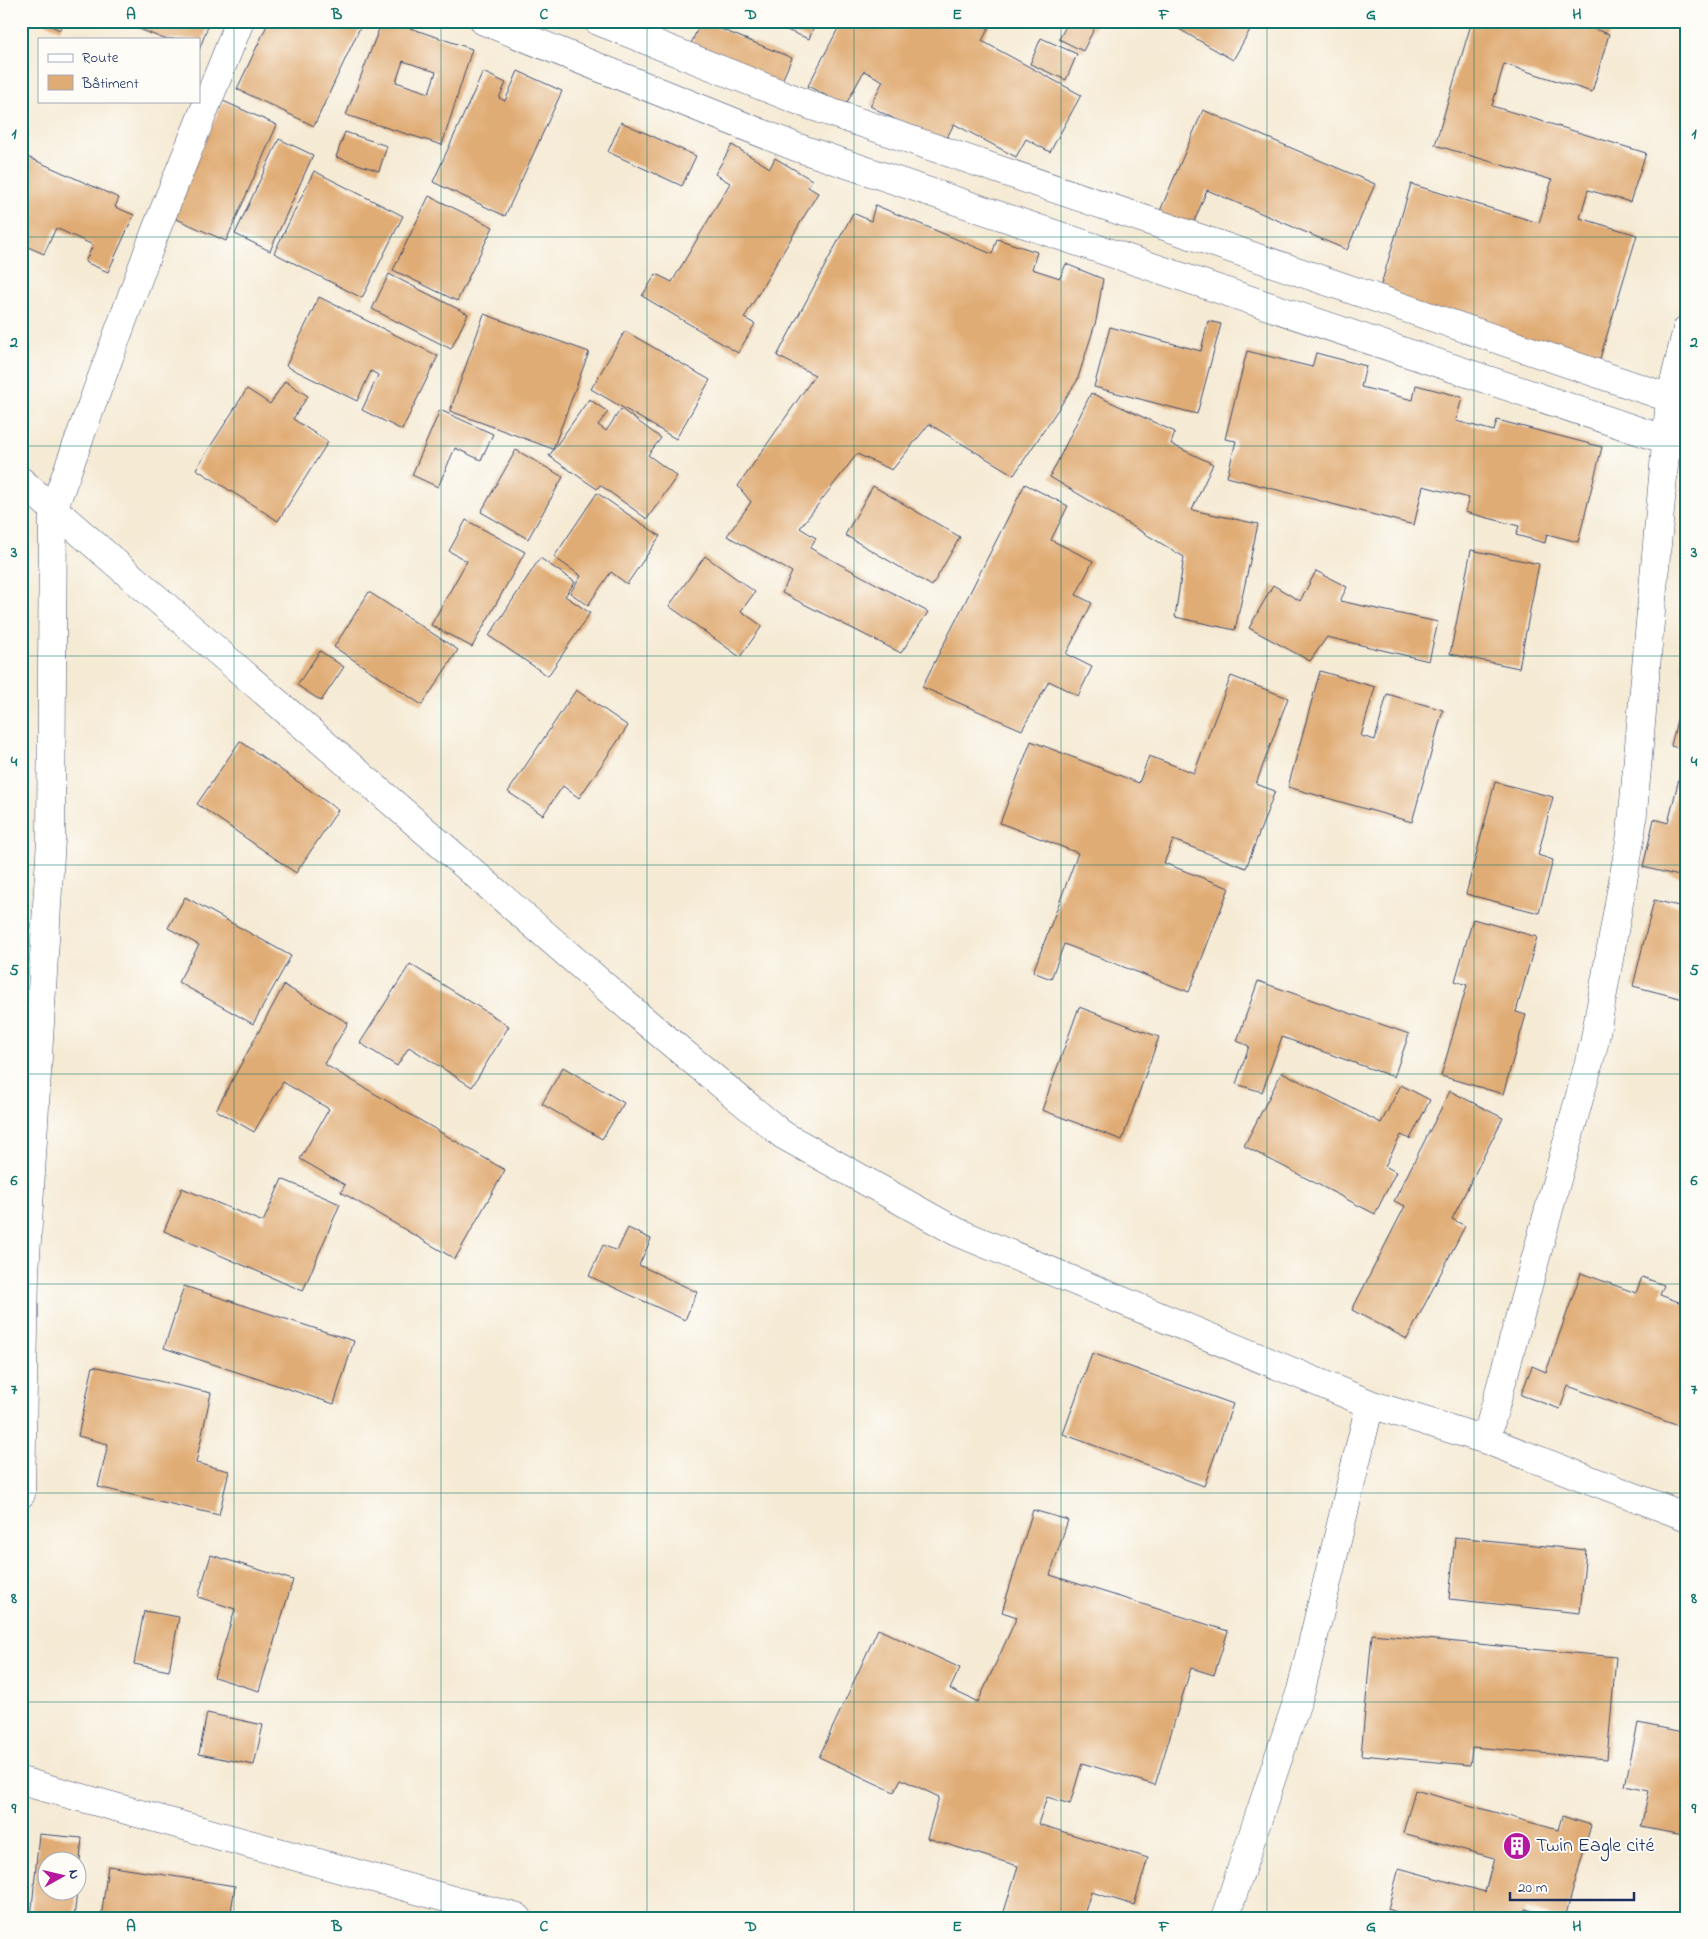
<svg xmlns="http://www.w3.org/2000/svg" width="1708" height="1939" font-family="'Indie Flower',sans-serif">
  <rect width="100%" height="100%" fill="#fdfcf7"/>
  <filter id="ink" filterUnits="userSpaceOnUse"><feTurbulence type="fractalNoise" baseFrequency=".02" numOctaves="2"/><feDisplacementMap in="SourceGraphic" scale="10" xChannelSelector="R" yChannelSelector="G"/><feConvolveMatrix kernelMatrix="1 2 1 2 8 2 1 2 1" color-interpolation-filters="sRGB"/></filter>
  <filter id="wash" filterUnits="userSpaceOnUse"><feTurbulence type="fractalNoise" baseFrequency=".0096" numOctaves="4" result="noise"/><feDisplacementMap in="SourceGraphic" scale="20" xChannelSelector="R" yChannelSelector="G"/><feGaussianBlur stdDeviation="1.12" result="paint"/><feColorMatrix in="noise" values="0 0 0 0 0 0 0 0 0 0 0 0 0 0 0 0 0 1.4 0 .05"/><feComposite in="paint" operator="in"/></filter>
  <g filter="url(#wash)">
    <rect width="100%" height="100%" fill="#f5ead4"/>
    <g id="blocks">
      <path fill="#e0ac75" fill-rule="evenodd" d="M40,21H64L60,30Z
        M120,21H210L199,50V39H164Z
        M269,21H363L314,126L237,89Z
        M382,21H389L472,49L442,145L346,115ZM403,61L436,72L429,93L396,82Z
        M701,21L792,58L780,85L690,46Z
        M764,21H816L809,39Z
        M842,21H992L982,41L1081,95L1050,152L1026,139L1016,157L954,124L943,145L870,106L883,81L864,71L845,106L808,86Z
        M1069,21H1098L1083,51L1059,39Z
        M1165,21H1255L1233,60Z
        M1472,21H1569L1609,34L1592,92L1504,64L1492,106L1646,153L1630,202L1588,190L1580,218L1637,235L1598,365L1377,298L1411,184L1539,223L1552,180L1435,145Z
        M1041,38L1077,54L1066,80L1030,64Z
        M518,71L562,91L505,216L433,182L483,72L506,83L499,98L505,101Z
        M223,101L277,125L226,241L172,217Z
        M1203,110L1375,184L1347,250L1207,190L1190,232L1157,218Z
        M621,122L696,156L682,186L608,152Z
        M345,132L387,146L379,171L336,157Z
        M279,139L313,155L270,251L235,234Z
        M732,145L770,168L775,158L812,180L808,187L818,193L744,318L755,324L738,353L642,296L656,274L672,282L730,183L715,174Z
        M21,154L119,198L115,207L134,215L108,272L85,262L93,245L56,228L44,254L21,244Z
        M314,171L403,216L362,298L274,253Z
        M429,196L493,227L457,301L393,270Z
        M875,205L992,254L997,239L1037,252L1032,269L1060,278L1066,264L1103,279L1096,321L1077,381L1014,475L929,424L892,470L857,454L800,528L816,538L810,548L928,612L901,653L782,593L792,572L727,536L751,502L738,486L815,375L777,356L853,213L871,221Z
        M389,274L468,314L451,349L372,309Z
        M319,297L438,356L402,430L362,410L378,375L371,371L357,401L286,366Z
        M484,314L589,352L553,449L450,411Z
        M1208,321L1221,324L1197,414L1094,387L1110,327L1201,351Z
        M625,331L710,380L676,439L591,389Z
        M1247,351L1312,367L1316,353L1366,366L1361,387L1413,400L1416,385L1462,397L1456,421L1494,431L1497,420L1602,447L1578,542L1547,534L1545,543L1516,535L1519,526L1465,512L1469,498L1423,486L1414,525L1227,477L1236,441L1225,439Z
        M285,381L308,396L293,419L328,442L278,521L196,469L247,389L270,404Z
        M1091,393L1175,432L1171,444L1213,464L1192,510L1258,524L1235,630L1175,617L1184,557L1050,477Z
        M589,399L608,412L598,425L606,431L621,409L661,438L648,455L677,476L647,519L600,485L597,489L549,456Z
        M440,410L493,434L481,460L455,448L438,487L412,475Z
        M516,450L563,477L528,539L481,512Z
        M1025,484L1068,506L1051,540L1093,561L1076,595L1092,603L1066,654L1092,667L1078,696L1049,681L1022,730L922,687Z
        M873,486L960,537L932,586L845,535Z
        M597,493L660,536L627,584L611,572L588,605L570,593L581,576L554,557Z
        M466,520L525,552L472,647L431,625L467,561L449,551Z
        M1471,550L1539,564L1519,668L1450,654Z
        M705,556L755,592L741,611L762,626L740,657L669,606Z
        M540,558L575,582L565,596L590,613L548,676L489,636Z
        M1316,571L1347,587L1340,601L1438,622L1429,661L1327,637L1310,661L1249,628L1273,585L1300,601Z
        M369,592L458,650L422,705L334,647Z
        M1686,645H1687V668L1682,667Z
        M320,651L344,667L321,701L297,685Z
        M1320,671L1375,687L1361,736L1375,740L1387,694L1443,710L1412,822L1288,787Z
        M1231,676L1288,698L1256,784L1275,791L1246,868L1173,840L1164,863L1229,888L1189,992L1064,944L1051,979L1033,972L1078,853L1000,823L1031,741L1139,783L1149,756L1194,773Z
        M576,690L628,726L579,798L563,786L543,815L508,792Z
        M1682,698L1687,699V878L1643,867L1654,819L1668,823L1686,750L1671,746Z
        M240,741L338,810L296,873L197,804Z
        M1495,782L1553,797L1538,855L1553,860L1539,913L1466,894Z
        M185,897L291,956L253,1024L178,982L199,945L168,928Z
        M1654,900L1687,908V1000L1633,986Z
        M1473,919L1537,937L1516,1012L1526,1015L1503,1094L1441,1076L1467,985L1455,981Z
        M410,964L509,1026L472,1087L409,1047L397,1066L360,1043Z
        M1258,981L1409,1034L1394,1077L1282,1037L1262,1092L1236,1084L1249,1046L1237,1041Z
        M284,985L348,1023L324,1064L505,1170L455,1259L341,1192L345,1185L300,1159L329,1109L283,1082L254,1132L216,1110Z
        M1079,1007L1159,1037L1122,1140L1042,1110Z
        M563,1067L624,1103L602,1139L542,1104Z
        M1282,1072L1381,1123L1401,1085L1430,1100L1410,1139L1401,1135L1385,1166L1396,1172L1375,1214L1244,1146Z
        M1450,1091L1503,1118L1452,1219L1465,1226L1407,1339L1352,1310L1405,1206L1394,1201Z
        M282,1179L340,1204L303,1291L164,1231L182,1188L263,1222Z
        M628,1228L651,1239L639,1265L697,1292L685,1320L589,1276L603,1245L617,1251Z
        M1581,1273L1636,1293L1642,1277L1664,1285L1660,1295L1687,1305V1429L1568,1386L1560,1409L1521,1395L1532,1366L1546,1372Z
        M184,1286L354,1341L334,1404L164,1348Z
        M1092,1353L1233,1404L1204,1486L1063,1434Z
        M93,1366L211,1393L196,1463L229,1471L219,1515L98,1487L108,1444L78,1436Z
        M1033,1510L1068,1520L1050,1575L1228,1631L1214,1675L1191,1668L1155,1785L1082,1763L1070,1804L1047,1797L1038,1824L1148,1858L1134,1905L1091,1892L1083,1918H1002L1018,1866L927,1838L939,1797L901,1779L894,1792L819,1757L878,1629L960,1668L950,1689L978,1702L1017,1617L1002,1612Z
        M1455,1537L1586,1550L1580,1613L1449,1599Z
        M211,1555L293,1580L259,1691L214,1677L235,1609L198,1597Z
        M144,1611L179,1617L169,1671L134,1664Z
        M1372,1634L1616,1657L1607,1759L1472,1747L1470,1765L1361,1755Z
        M207,1713L263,1725L254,1765L199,1754Z
        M1638,1723L1687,1733V1836L1641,1827L1649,1791L1625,1786Z
        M1415,1790L1558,1830L1562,1816L1591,1825L1565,1918H1556L1526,1909L1523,1918H1414L1388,1909L1399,1868L1485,1892L1494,1858L1403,1833Z
        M39,1834L82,1838L79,1871L78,1862H48V1892H77L74,1918H31Z
        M108,1866L235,1886L230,1918H101Z"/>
    </g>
  </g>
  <g filter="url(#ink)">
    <use href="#blocks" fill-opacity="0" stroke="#3c4b70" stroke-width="1"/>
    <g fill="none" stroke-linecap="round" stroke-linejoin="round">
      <defs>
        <path id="minor" d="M21,481L646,1022L783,1135L957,1232L1370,1404L1486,1440L1687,1517
          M1486,1440L1594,1044L1631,835L1670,399L1687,329
          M21,1494L25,1273L51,839L53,510L156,230L240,21
          M21,1781L518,1918
          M1225,1918L1301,1690L1370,1404"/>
        <path id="tertiary" d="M484,21L796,147L1687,447
          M598,21L812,106L1687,404"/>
      </defs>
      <use href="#minor" stroke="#3c4b70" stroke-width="29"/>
      <use href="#tertiary" stroke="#3c4b70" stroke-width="29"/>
      <use href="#minor" stroke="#fff" stroke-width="28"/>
      <use href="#tertiary" stroke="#fff" stroke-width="28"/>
    </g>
  </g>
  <path fill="none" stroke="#0f766e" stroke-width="1" stroke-opacity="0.55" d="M234,21V1918M441,21V1918M647,21V1918M854,21V1918M1061,21V1918M1267,21V1918M1474,21V1918M21,237H1687M21,446H1687M21,656H1687M21,865H1687M21,1074H1687M21,1284H1687M21,1493H1687M21,1702H1687"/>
  <defs>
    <symbol id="building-disc" viewBox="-11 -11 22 22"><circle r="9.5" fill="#b5179e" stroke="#fdfcf7"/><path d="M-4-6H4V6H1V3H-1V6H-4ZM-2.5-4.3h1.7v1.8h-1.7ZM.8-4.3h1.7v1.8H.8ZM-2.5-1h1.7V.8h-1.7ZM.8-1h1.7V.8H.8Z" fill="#fff"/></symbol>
  </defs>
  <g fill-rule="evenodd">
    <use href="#building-disc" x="1501" y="1830" width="32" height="32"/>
  </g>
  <g text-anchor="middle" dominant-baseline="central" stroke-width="4" stroke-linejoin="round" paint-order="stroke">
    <g font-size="20" fill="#1b2f5e" stroke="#fdfcf7" text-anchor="start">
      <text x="1536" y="1846">Twin Eagle cité</text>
    </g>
  </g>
  <rect width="1708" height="1939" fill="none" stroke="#fdfcf7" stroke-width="55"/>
  <rect x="38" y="38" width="162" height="65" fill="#fdfcf7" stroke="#a3aaba"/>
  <rect x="48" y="54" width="25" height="8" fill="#ffffff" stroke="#a3aaba"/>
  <text x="82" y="62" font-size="15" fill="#1b2f5e">Route</text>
  <rect x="48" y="75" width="25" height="15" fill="#e0ac75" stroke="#a3aaba"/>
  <text x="82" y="88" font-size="15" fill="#1b2f5e">Bâtiment</text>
  <g transform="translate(62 1876) rotate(82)"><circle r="24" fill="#fdfcf7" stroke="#a3aaba"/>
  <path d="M0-4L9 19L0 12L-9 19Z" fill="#b5179e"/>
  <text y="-8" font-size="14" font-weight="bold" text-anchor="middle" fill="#1b2f5e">N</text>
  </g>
  <path d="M1510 1892v8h124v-8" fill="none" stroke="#1b2f5e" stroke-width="2.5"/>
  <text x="1518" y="1892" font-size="15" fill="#1b2f5e" stroke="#fdfcf7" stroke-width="4" paint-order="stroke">20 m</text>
  <rect x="28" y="28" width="1652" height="1884" fill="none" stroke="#0f766e" stroke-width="2"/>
  <g font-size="16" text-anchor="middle" font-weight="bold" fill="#0f766e">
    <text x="131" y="19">A</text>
    <text x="337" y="19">B</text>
    <text x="544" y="19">C</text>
    <text x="751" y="19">D</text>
    <text x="957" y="19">E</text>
    <text x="1164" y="19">F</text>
    <text x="1371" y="19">G</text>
    <text x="1577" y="19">H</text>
    <text x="14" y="138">1</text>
    <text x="1694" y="138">1</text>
    <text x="14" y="347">2</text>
    <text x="1694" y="347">2</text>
    <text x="14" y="557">3</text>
    <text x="1694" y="557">3</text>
    <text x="14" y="766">4</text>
    <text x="1694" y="766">4</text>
    <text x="14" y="975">5</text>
    <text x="1694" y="975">5</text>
    <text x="14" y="1185">6</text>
    <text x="1694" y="1185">6</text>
    <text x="14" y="1394">7</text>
    <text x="1694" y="1394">7</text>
    <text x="14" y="1603">8</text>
    <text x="1694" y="1603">8</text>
    <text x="14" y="1813">9</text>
    <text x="1694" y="1813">9</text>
    <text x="131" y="1931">A</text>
    <text x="337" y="1931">B</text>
    <text x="544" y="1931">C</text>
    <text x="751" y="1931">D</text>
    <text x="957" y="1931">E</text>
    <text x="1164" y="1931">F</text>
    <text x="1371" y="1931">G</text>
    <text x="1577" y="1931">H</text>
  </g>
</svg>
